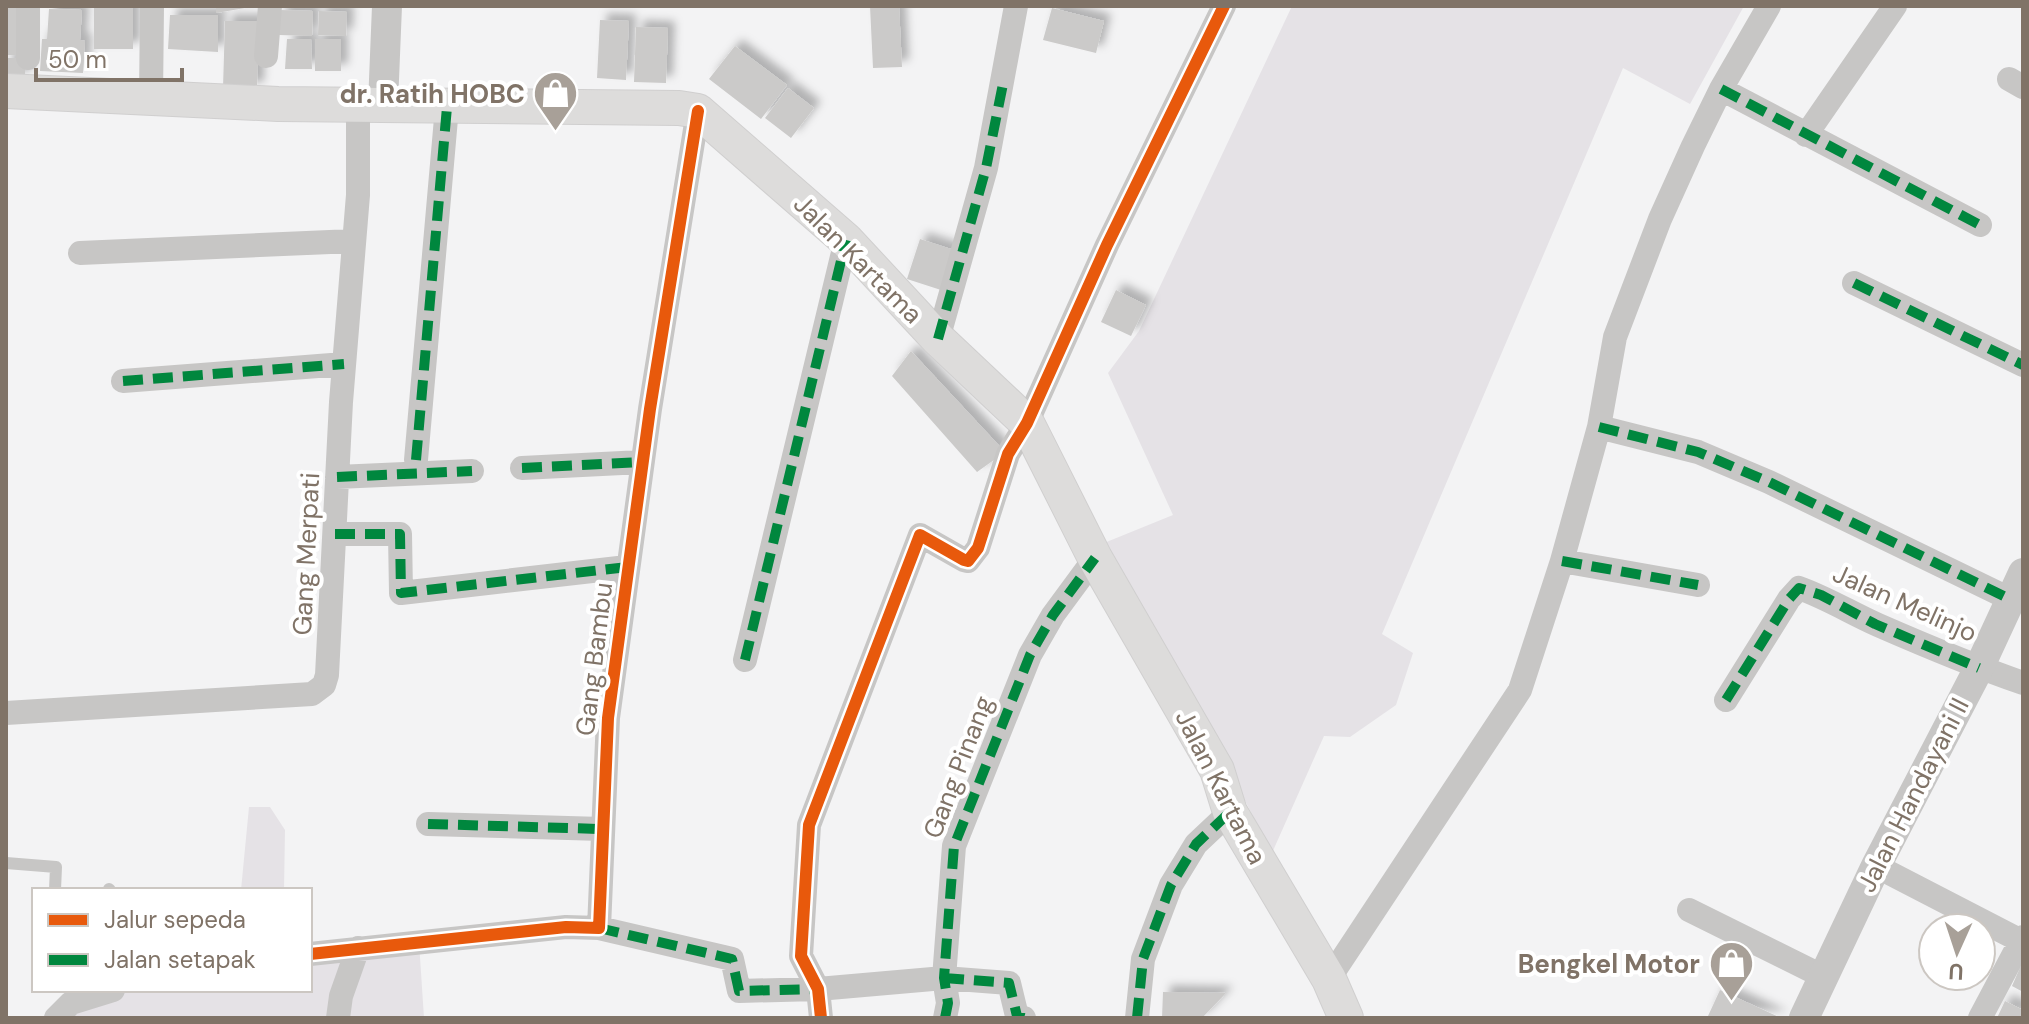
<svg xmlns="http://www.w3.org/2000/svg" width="2029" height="1024" font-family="'DM Sans',sans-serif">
  <defs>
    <filter id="shadow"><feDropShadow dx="7" dy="-7" stdDeviation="4" flood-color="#0004"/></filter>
  </defs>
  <rect width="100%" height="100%" fill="#f3f3f4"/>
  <path fill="#e5e2e6" d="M1292,6H1744L1690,104L1623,68L1382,634L1413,653L1396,705L1350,737L1324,736L1272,853L1175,665L1104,543L1173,515L1108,373L1139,331Z
    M249,807H270L285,830L284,890H241Z
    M419,942L424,1018H56L113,990H310V954Z"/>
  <path fill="#cbcac9" filter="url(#shadow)" d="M6,6H24L25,55H6Z
    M94,6H133V49H94Z
    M216,6H245V8L216,13Z
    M870,6H899L902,67L873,68Z
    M1052,8L1104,21L1096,53L1043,40Z
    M49,9L82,10L80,40L85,41L83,73L40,71L42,39H47Z
    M280,10L313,11L312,36L279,35Z
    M319,11L347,12L346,36L318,35Z
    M170,15H218V52L168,49Z
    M600,20L629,21L626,80L597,78Z
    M225,21H259L257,89L223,88Z
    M636,27L668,28L666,83L634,82Z
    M287,39H311L312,69H285Z
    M315,39H341V71H315Z
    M735,46L787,85L761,119L709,79Z
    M6,58H25V77L6,78Z
    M788,88L814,108L791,138L765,118Z
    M920,239L954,250L941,290L907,279Z
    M1116,290L1146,305L1131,336L1101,322Z
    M911,351L1005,452L977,472L892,376Z
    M2023,961V992L2012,986Z
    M1720,990L1781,1018L1708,1016Z
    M1163,992L1226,993L1202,1018H1162Z
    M2005,1001L2023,1010V1018H1997Z"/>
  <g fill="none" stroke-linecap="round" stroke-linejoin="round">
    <defs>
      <path id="secondary" d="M6,91L278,104L679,108L698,111L846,240L938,339L1027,423L1095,558L1217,770L1230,812L1329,979L1346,1018"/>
    </defs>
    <use href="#secondary" stroke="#d0cfcf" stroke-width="36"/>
    <path stroke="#c7c6c5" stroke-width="12" d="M6,863L56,867L55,890
      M109,889L110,890"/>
    <path stroke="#c7c6c5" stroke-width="24" d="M28,6V58
      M266,56L270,6
      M2009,79L2023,87
      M1721,89L1980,225
      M151,98L152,6
      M1806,135L1895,6
      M80,253L353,241
      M1854,283L2023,365
      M938,339L986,168L1016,6
      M123,381L344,364
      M1599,427L1698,452L1769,482L2010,599
      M416,460L447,107
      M522,468L642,462
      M337,477L472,471
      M335,534H400L401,593L627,567
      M1562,561L1698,585
      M745,660L846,240
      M1726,700L1789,599L1799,588C1827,598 1851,613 1878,625C1926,646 1974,666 2023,683
      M6,713L312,694L324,685L327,675L341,402L358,195V104
      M428,824L602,829
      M1876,866L2023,942
      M1689,910L1822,976
      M599,928L732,959L739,991L818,989L944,978L1009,983L1017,1016L1024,1018
      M310,954L566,927L599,928L608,718L650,409L698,111
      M1329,979L1520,690L1562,561L1599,427L1615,337L1660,219L1693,146L1721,89L1769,6
      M56,1018L71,1003L113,990
      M338,1018L341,996L358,948
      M821,1018L818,989L801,956L809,825L920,535L964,560L968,561L978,548L1008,454L1027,423L1107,245L1224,6
      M945,1018L948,1003L944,978L954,846L1030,655L1053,615L1095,558
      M1137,1018L1143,959L1171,885L1196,844L1230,812
      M1980,1018L2023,937"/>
    <path stroke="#c7c6c5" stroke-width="30" d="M383,104L387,6
      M1804,1018L1876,866L1979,668L2023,573"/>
    <use href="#secondary" stroke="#dddcdb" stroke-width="34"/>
    <path stroke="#00873e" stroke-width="10" stroke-dasharray="20 10" stroke-linecap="butt" d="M1721,89L1980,225
      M1854,283L2023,365
      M938,339L986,168L1003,84
      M123,381L344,364
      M1599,427L1698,452L1769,482L2010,599
      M416,460L447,107
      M522,468L642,462
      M337,477L472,471
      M335,534H400L401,593L627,567
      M1562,561L1698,585
      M745,660L846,240
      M1726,700L1789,599L1799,588L1821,595L1875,624L1979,668
      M428,824L602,829
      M599,928L732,959L739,991L818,989
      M944,978L1009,983L1017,1016L1024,1018
      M945,1018L948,1003L944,978L954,846L1030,655L1053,615L1095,558
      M1137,1018L1143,959L1171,885L1196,844L1230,812"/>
    <defs>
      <path id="cycleway" d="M310,954L566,927L599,928L608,718L650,409L698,111
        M821,1018L818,989L801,956L809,825L920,535L964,560L968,561L978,548L1008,454L1027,423L1107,245L1224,6"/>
    </defs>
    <use href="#cycleway" stroke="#fff" stroke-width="17"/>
    <use href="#cycleway" stroke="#e8590c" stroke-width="12"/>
  </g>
  <defs>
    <symbol id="shop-pin" viewBox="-11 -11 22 30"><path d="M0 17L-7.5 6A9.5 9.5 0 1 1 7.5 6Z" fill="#a8a098" stroke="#fff"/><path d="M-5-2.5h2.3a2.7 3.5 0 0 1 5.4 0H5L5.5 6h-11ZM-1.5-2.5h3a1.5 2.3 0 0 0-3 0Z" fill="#fff"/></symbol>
  </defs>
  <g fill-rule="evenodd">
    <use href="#shop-pin" x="530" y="68" width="51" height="69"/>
    <use href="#shop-pin" x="1706" y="938" width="51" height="69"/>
  </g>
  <g text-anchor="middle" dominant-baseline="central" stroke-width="8" stroke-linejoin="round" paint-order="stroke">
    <g font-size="26" font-weight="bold" fill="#807367" stroke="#fff" text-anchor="end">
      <text x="525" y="94">dr. Ratih HOBC</text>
      <text x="1700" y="964">Bengkel Motor</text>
    </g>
    <g font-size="26" fill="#807367" stroke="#fff">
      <text transform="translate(858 259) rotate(45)">Jalan Kartama</text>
      <text transform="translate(306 554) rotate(-87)">Gang Merpati</text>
      <text transform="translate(1905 603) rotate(24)">Jalan Melinjo</text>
      <text transform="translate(594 659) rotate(-83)">Gang Bambu</text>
      <text transform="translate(958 767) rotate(-69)">Gang Pinang</text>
      <text transform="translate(1221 787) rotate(63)">Jalan Kartama</text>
      <text transform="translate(1913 795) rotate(-63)">Jalan Handayani II</text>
    </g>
  </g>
  <rect width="2029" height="1024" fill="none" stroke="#807367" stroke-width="16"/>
  <rect x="32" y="888" width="280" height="104" fill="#ffffff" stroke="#ccc7c2" stroke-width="2"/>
  <rect x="48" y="914" width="40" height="12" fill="#e8590c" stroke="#ccc7c2" stroke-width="2"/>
  <text x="104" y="928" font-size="24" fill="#807367">Jalur sepeda</text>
  <rect x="48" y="954" width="40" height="12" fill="#00873e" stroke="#ccc7c2" stroke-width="2"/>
  <text x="104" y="968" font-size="24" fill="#807367">Jalan setapak</text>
  <g transform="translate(1957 952) rotate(183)"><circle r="38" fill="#ffffff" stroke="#ccc7c2" stroke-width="2"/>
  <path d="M0-6L14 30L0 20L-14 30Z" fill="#a8a098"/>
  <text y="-12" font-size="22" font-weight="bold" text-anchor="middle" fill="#807367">U</text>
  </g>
  <path d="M36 68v12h146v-12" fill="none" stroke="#807367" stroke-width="4"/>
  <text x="48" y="68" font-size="24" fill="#807367" stroke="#ffffff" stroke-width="6" paint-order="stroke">50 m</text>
</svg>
